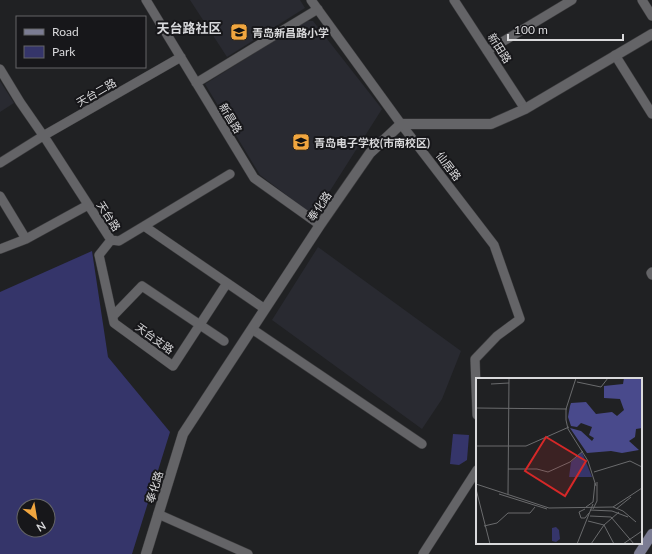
<svg xmlns="http://www.w3.org/2000/svg" width="652" height="554" font-family="Lato,'Noto Sans SC',sans-serif">
  <rect width="100%" height="100%" fill="#202123"/>
  <path fill="#292a31" d="M190,0H300L305,8L227,57Z
    M306,21H313L382,109L314,216L260,175L205,84Z
    M0,81L14,103L0,112Z
    M318,247L461,351L442,399L422,429L272,320Z"/>
  <path fill="#35356a" fill-rule="evenodd" d="M92,251L108,357L170,432L132,554H0V292ZM24,506H48V530H24Z
    M453,434L469,435L467,460L459,465L450,464Z"/>
  <g fill="none" stroke-linecap="round" stroke-linejoin="round">
    <defs>
      <path id="minor" d="M146,0L254,178L320,225
        M311,0L401,124L494,245L520,319L497,336L475,359L477,415
        M454,0L525,109
        M642,0L652,16
        M487,51L572,0
        M615,55L652,114
        M0,69L20,102L47,141L111,240L119,241L144,226L265,309
        M196,83L318,9
        M0,163L43,136L181,57
        M0,196L26,239
        M144,226L230,174
        M111,240L99,255L114,323L173,366L227,283
        M0,249L26,239L88,205
        M652,272L651,273L652,275
        M113,316L142,286L224,341
        M252,329L422,444
        M158,514L248,554
        M423,554L477,470"/>
      <path id="tertiary" d="M146,554L183,434L320,225L370,153L401,124H491L525,109L652,34"/>
      <path id="secondary" d="M639,554L652,534"/>
    </defs>
    <use href="#minor" stroke="#3c3c3e" stroke-width="10"/>
    <use href="#tertiary" stroke="#3c3c3e" stroke-width="11"/>
    <use href="#secondary" stroke="#3c3c3e" stroke-width="11"/>
    <use href="#minor" stroke="#646467" stroke-width="9"/>
    <use href="#tertiary" stroke="#646467" stroke-width="10"/>
    <use href="#secondary" stroke="#7b7c93" stroke-width="10"/>
  </g>
  <defs>
    <symbol id="school-square" viewBox="-11 -11 22 22"><rect x="-9" y="-9" width="18" height="18" rx="4" fill="#f1a63f" stroke="#17171a"/><path d="M0-5L7-2L0 1L-7-2ZM-4 1L0 2.5L4 1V4Q0 6-4 4Z" fill="#111"/></symbol>
  </defs>
  <g fill-rule="evenodd">
    <use href="#school-square" x="229" y="22" width="20" height="20"/>
    <use href="#school-square" x="291" y="132" width="20" height="20"/>
  </g>
  <g text-anchor="middle" dominant-baseline="central" stroke-width="4" stroke-linejoin="round" paint-order="stroke">
    <g font-size="11" font-weight="bold" fill="#d9d9db" stroke="#17171a" text-anchor="start">
      <text x="252" y="32">青岛新昌路小学</text>
      <text x="314" y="142">青岛电子学校(市南校区)</text>
    </g>
    <g font-size="11" fill="#d9d9db" stroke="#17171a">
      <text transform="translate(500 48) rotate(57)">新田路</text>
      <text transform="translate(96 92) rotate(-30)">天台二路</text>
      <text transform="translate(231 118) rotate(59)">新昌路</text>
      <text transform="translate(449 166) rotate(53)">仙居路</text>
      <text transform="translate(319 206) rotate(-56)">奉化路</text>
      <text transform="translate(109 216) rotate(57)">天台路</text>
      <text transform="translate(155 338) rotate(36)">天台支路</text>
      <text transform="translate(154 487) rotate(-73)">奉化路</text>
    </g>
    <g font-size="13" font-weight="bold" fill="#d8d9dc" stroke="#17171a">
      <text x="189" y="28">天台路社区</text>
    </g>
  </g>
  <g transform="translate(476 378)">
    <rect width="166" height="166" fill="#202123"/>
    <path d="M106,74L116,99H93L95,84ZM80,149L83,152L84,161L80,164L76,163V150Z" fill="#35356a"/>
    <path d="M148,0H166V50L160,51L159,59L153,63L163,72L146,75L135,73L111,75L94,50L105,53L116,63L118,60L113,57L116,49L105,45L101,49L95,48L92,39L94,28L95,25L110,24L120,36L136,34L141,38L148,32L144,21L128,20V8L147,6Z" fill="#494a8c"/>
    <path fill="none" stroke="#6a6b6d" stroke-width="1" d="M100,0L90,31V42L92,51L112,83L120,108M101,4L125,9L132,0M15,6L33,5M0,30L91,31M0,68H50L93,49M32,91H61L72,94L94,84L107,73M118,94L154,83L166,89M0,106L73,130L137,129L166,110M0,111L14,166M23,116L71,131M32,116L33,0M110,129L117,124L119,105M137,129L147,133L160,144M109,131L103,134L105,140H109L113,135M117,131L121,123V104M140,131L155,119M114,132L136,133L152,139M114,138L135,139L158,166M112,143L128,147L138,166M8,148L21,145L32,135H54L59,129M101,166L117,126M115,166L128,147L143,134M147,166L166,153"/>
    <path fill="#d62828" fill-opacity="0.15" stroke="#d62828" stroke-width="2" d="M70,59L110,83L89,118L49,93Z"/>
    <rect width="166" height="166" fill="none" stroke="#d9d9db" stroke-width="2"/>
  </g>
  <rect x="16" y="16" width="130" height="52" fill="#17171a" stroke="#656567"/>
  <rect x="24" y="29" width="20" height="6" fill="#7b7c93" stroke="#656567"/>
  <text x="52" y="36" font-size="12" fill="#d9d9db">Road</text>
  <rect x="24" y="46" width="20" height="12" fill="#35356a" stroke="#656567"/>
  <text x="52" y="56" font-size="12" fill="#d9d9db">Park</text>
  <g transform="translate(36 518) rotate(149)"><circle r="19" fill="#17171a" stroke="#656567"/>
  <path d="M0-3L7 15L0 10L-7 15Z" fill="#f1a63f"/>
  <text y="-6" font-size="11" font-weight="bold" text-anchor="middle" fill="#d9d9db">N</text>
  </g>
  <path d="M508 34v6h115v-6" fill="none" stroke="#d9d9db" stroke-width="2"/>
  <text x="514" y="34" font-size="12" fill="#d9d9db" stroke="#17171a" stroke-width="3" paint-order="stroke">100 m</text>
</svg>
